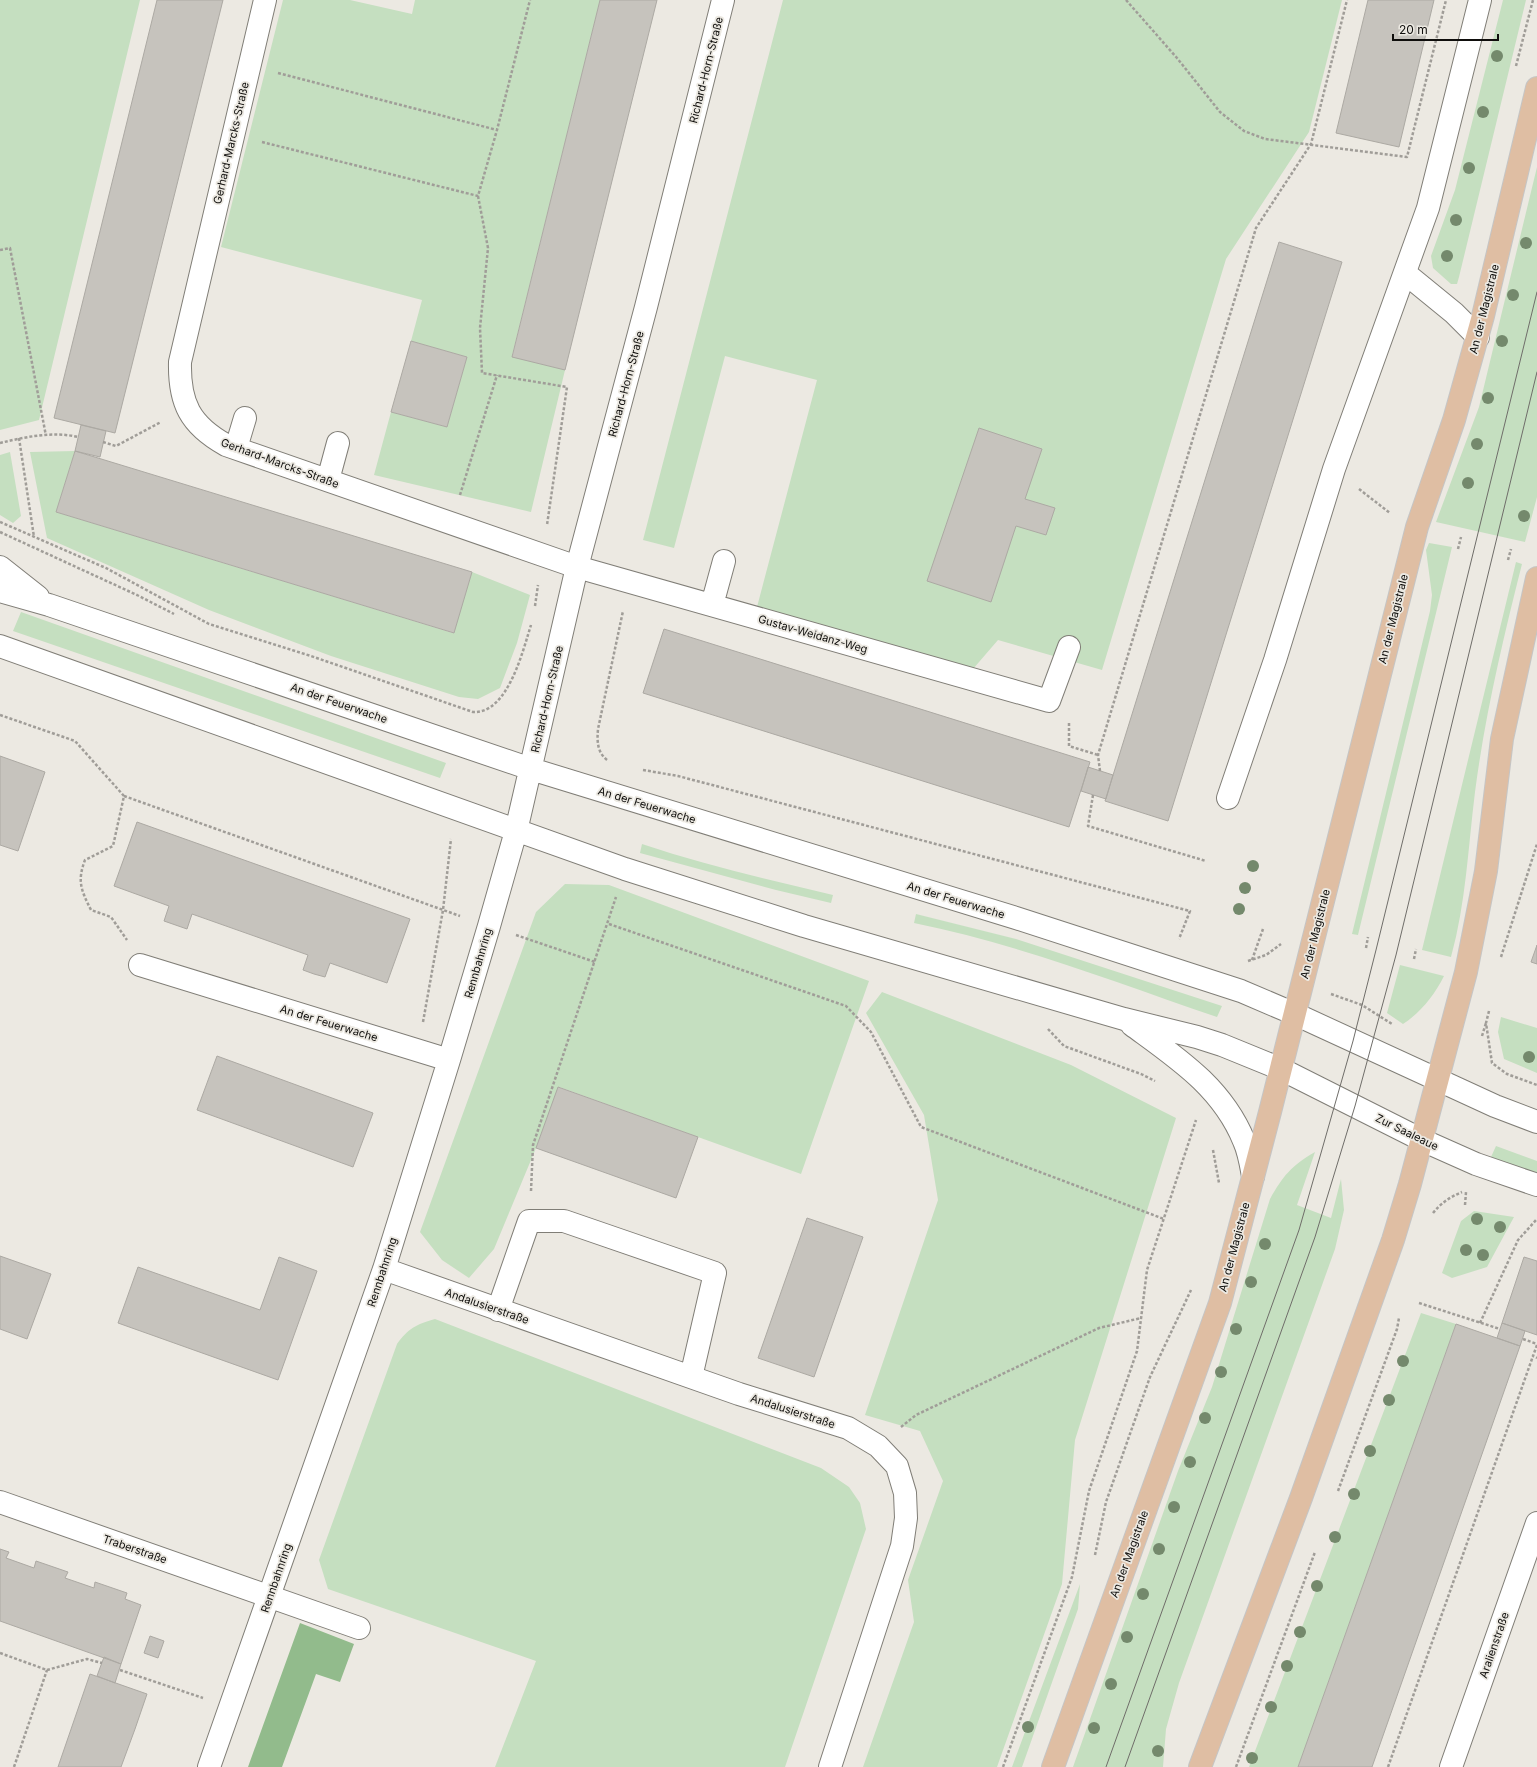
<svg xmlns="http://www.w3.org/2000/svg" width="1537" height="1767" font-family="Inter,sans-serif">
  <rect width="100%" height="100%" fill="#ece9e2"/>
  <path fill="#c5dfc0" d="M0,0H140L39,420L0,430Z
    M283,0H350L412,14L415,0H600L512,356L565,370L531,512L374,475L391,412L447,427L467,357L411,341L422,300L221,247Z
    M783,0H1342L1309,132L1226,259L1102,670L998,640L973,669L757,607L817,380L725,356L674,548L643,540Z
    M1503,0H1526L1459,277L1457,284H1451L1433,268L1431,256L1455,190Z
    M1537,167V497L1525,542L1436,522L1479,407Z
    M75,451L56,512L453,633L472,572L530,595L517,643L500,688L478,699L459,697L331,656L209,610L47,538L30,452Z
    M10,452L21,516L13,523L0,515V455Z
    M1429,543L1452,547L1358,935L1352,934L1430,611L1432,595L1426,550Z
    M1516,562L1522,564C1503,639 1485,715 1475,792C1468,848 1466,903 1451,957L1422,950Z
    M21,612L446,763L440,778L13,631Z
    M642,844C705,865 769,880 833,895L831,903L776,890L640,853Z
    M565,884L609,885L869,981L801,1174L559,1087L536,1148L494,1249L469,1278L442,1260L420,1232L536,912Z
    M916,914L1016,939L1222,1006L1217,1017C1117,983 1018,944 914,923Z
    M1400,965L1444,976C1434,996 1421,1012 1403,1024L1387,1013Z
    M882,992L1071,1065L1176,1118L1075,1440L1062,1584L997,1767H863L914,1622L908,1580L943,1481L920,1431L865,1415L938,1200L924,1115L866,1013Z
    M1501,1017L1537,1028V1073L1504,1059L1498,1032Z
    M1496,1146L1537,1161V1174L1491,1157Z
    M1315,1152L1297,1205L1331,1218L1341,1179L1344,1210L1335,1249L1179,1683L1166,1729L1163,1767H1073L1178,1471L1212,1387L1270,1199C1283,1176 1291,1166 1315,1152Z
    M1474,1211L1514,1217L1487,1267L1452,1278L1442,1273L1461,1221Z
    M1421,1313L1456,1324L1298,1767H1249Z
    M435,1319L821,1468L849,1487L860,1503L866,1529L785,1767H495L536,1661L328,1589L319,1560L397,1344C408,1329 416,1324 435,1319Z
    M1080,1584L1078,1609L1022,1767H1012Z"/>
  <path fill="#92bb8c" d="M300,1623L354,1644L340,1682L316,1674L282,1767H248Z"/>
  <path fill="#c6c3bd" stroke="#aca9a3" d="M157,0H223L115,433L54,418Z
    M600,0H657L565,370L512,357Z
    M1368,0H1434L1399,147L1336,133Z
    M1279,242L1342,262L1168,821L1105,801Z
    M411,341L467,357L447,427L391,412Z
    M81,425L106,431L100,457L75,451Z
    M979,428L1042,449L1025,499L1055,508L1046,535L1016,526L991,602L927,581Z
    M75,451L472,572L454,633L56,512Z
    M664,629L1090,762L1069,827L643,693Z
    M0,756L45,772L18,851L0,845Z
    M1088,767L1113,775L1106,799L1081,791Z
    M137,822L410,919L387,983L330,963L325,977L314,974L303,970L308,955L192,914L187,929L164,921L169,906L114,886Z
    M1537,945V964L1531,962Z
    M217,1056L373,1113L353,1167L197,1110Z
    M558,1087L698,1137L676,1198L536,1148Z
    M807,1218L863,1237L814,1377L758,1358Z
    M0,1256L51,1274L27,1339L0,1329Z
    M279,1257L317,1271L278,1380L118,1323L138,1267L260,1310Z
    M1524,1257L1537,1261V1335L1502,1323Z
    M1502,1323L1525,1331L1520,1346L1497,1338Z
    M1456,1324L1520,1346L1372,1767H1298Z
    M0,1549L9,1552L6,1558L34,1568L36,1561L68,1572L65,1578L94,1588L95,1582L127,1593L125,1599L141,1605L121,1664L0,1621Z
    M150,1636L164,1641L158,1658L144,1653Z
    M104,1657L121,1664L115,1683L97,1676Z
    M90,1674L147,1694L135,1729L121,1767H58Z"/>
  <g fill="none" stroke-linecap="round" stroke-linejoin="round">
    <defs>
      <path id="minor" d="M265,0L180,362C179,403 190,425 226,445L577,567L1049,701L1069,647
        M1405,273L1454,313L1478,337
        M236,448L245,418
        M328,480L338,443
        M0,567L38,597
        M0,591L49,605L531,769L1016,918L1241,991L1295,1014L1495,1106L1537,1122
        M712,605L724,561
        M0,646L625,869L804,926L1124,1019L1197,1037L1222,1045L1281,1069L1422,1140L1476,1164L1537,1185
        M1228,798L1275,660L1334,469L1428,208L1480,0
        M140,965L449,1060
        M1132,1025C1177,1058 1222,1087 1244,1141C1249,1152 1251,1165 1253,1176
        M384,1269L739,1394L848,1428L878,1446L897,1466L905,1493L906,1518L902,1546L830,1767
        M498,1310L529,1221H564L715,1273L691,1377
        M0,1502L359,1628
        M209,1767L384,1269L449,1060L489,926L516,831L577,567L646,307L723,0
        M1451,1767L1537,1523"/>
      <path id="major" d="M1053,1767L1220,1303L1270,1112L1417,527L1454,420L1483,316L1537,88
        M1200,1767L1301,1498L1393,1240L1410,1184L1466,972L1486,871L1502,739L1537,578"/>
    </defs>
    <use href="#minor" stroke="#807e77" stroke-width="24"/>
    <use href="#major" stroke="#c5c5c5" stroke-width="24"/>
    <path stroke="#a09d98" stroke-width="2.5" stroke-dasharray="3 2" stroke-linecap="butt" d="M1126,0L1177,58L1220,112L1244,131L1265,139L1407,157L1446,0
      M1516,66L1533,0
      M278,73L497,130L530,0
      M262,142L478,196L497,130
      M478,196L488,248L480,328L482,373L567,387L547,525
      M0,250L10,248L46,436
      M19,438L34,537
      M103,442L116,446L161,422
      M0,443C25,437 53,431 78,437
      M1359,489L1390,513
      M460,495L497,375
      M0,522L106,568L209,624L311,656L473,712C508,714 523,650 531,625
      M0,532L137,595L174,614
      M1458,549L1461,537
      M1508,560L1511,549
      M535,606L538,585
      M0,715L75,741L124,796L113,846L85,860C77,881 81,890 91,910L111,917L127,940
      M1069,723V746L1098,755
      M607,760C597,752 597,741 598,729L623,611
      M643,770L678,776L1190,911L1179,939
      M1100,771L1098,755L1256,228L1311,144L1347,0
      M1093,795L1088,826L1206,861
      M124,796L460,916
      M609,924L846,1006L871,1032L921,1127L1164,1219
      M516,935L595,962
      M1366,948L1368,937
      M1501,957L1537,844
      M1414,959L1416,949
      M1252,960L1263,929
      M1248,961L1266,955L1281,944
      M1331,994L1362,1005L1392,1024
      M1489,1011L1486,1023L1492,1063L1507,1074L1537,1085
      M423,1022L443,910L451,839
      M1048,1029L1064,1046L1141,1074L1155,1081
      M1482,1036L1486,1023
      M1213,1150L1219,1183
      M531,1191L533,1145L616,897
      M1465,1205L1466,1192
      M1433,1213C1441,1203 1450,1197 1462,1192
      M1419,1303L1500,1329
      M1480,1323L1518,1240L1537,1219
      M1523,1339L1537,1344
      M1537,1345L1533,1356L1537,1358
      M901,1427L916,1415L1099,1328L1141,1318
      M1338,1491L1397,1329L1399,1318
      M1095,1555L1106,1502L1150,1377L1191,1290
      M0,1653L47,1670L87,1659L102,1663
      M120,1670L203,1698
      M14,1767L47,1670
      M1003,1767L1072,1577L1089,1491L1137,1351L1147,1270L1196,1120
      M1236,1767L1315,1552
      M1388,1767L1533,1356"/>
    <use href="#minor" stroke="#fff" stroke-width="22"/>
    <use href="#major" stroke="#dfbea3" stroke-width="22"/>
    <path stroke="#6f6d69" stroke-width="1" d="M1106,1767L1299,1230L1353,1041L1376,950L1537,292
      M1125,1767L1315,1237L1355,1106L1396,955L1537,372"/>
  </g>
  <g fill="#74896c">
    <circle cx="1497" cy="56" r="6"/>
    <circle cx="1483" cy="112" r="6"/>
    <circle cx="1469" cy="168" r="6"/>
    <circle cx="1456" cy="220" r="6"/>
    <circle cx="1526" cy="243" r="6"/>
    <circle cx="1447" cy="256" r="6"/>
    <circle cx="1513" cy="295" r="6"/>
    <circle cx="1502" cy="341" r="6"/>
    <circle cx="1488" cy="398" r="6"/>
    <circle cx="1477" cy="444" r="6"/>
    <circle cx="1468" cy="483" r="6"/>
    <circle cx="1524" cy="516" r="6"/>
    <circle cx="1253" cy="866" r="6"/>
    <circle cx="1245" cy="888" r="6"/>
    <circle cx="1239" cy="909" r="6"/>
    <circle cx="1529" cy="1057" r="6"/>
    <circle cx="1477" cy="1219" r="6"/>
    <circle cx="1500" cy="1227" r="6"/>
    <circle cx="1265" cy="1244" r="6"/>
    <circle cx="1466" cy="1250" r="6"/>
    <circle cx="1483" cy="1255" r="6"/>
    <circle cx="1251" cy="1282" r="6"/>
    <circle cx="1236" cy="1329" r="6"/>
    <circle cx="1403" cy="1361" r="6"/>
    <circle cx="1221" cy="1372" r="6"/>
    <circle cx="1389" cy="1400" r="6"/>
    <circle cx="1205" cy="1418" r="6"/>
    <circle cx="1370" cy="1451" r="6"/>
    <circle cx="1190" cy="1462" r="6"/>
    <circle cx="1354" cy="1494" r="6"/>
    <circle cx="1174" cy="1507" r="6"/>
    <circle cx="1335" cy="1537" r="6"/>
    <circle cx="1159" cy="1549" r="6"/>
    <circle cx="1317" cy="1586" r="6"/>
    <circle cx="1143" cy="1594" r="6"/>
    <circle cx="1300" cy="1632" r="6"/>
    <circle cx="1127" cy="1637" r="6"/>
    <circle cx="1287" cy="1666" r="6"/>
    <circle cx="1111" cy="1684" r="6"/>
    <circle cx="1271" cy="1707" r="6"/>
    <circle cx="1028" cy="1727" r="6"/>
    <circle cx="1094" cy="1728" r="6"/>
    <circle cx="1158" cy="1751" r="6"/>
    <circle cx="1252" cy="1758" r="6"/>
  </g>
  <g text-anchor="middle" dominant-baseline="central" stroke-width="3.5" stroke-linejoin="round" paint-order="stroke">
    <g font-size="11" fill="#0f0e0c" stroke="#ece9e2">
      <text transform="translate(706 70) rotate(-76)">Richard-Horn-Straße</text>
      <text transform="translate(231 143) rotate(-77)">Gerhard-Marcks-Straße</text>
      <text transform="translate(1484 309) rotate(-76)">An der Magistrale</text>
      <text transform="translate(626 384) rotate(-75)">Richard-Horn-Straße</text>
      <text transform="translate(280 463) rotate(20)">Gerhard-Marcks-Straße</text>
      <text transform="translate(1393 619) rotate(-76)">An der Magistrale</text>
      <text transform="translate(813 634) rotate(16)">Gustav-Weidanz-Weg</text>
      <text transform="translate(547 699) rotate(-77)">Richard-Horn-Straße</text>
      <text transform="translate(339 703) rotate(19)">An der Feuerwache</text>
      <text transform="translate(647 805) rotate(17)">An der Feuerwache</text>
      <text transform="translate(956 900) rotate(17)">An der Feuerwache</text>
      <text transform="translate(1315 934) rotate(-76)">An der Magistrale</text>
      <text transform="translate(478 963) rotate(-74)">Rennbahnring</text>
      <text transform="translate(329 1023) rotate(17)">An der Feuerwache</text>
      <text transform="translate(1407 1132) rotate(26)">Zur Saaleaue</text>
      <text transform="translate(1234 1247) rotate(-75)">An der Magistrale</text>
      <text transform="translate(382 1272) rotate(-72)">Rennbahnring</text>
      <text transform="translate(487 1306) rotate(19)">Andalusierstraße</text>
      <text transform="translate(793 1411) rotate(18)">Andalusierstraße</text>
      <text transform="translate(135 1549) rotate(19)">Traberstraße</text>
      <text transform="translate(1129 1554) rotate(-70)">An der Magistrale</text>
      <text transform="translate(276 1578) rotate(-71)">Rennbahnring</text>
      <text transform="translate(1494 1645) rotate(-71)">Aralienstraße</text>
    </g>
  </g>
  <path d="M1393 34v6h105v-6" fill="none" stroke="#0f0e0c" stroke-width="2"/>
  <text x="1399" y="34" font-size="12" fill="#0f0e0c" stroke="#ece9e2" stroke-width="3" paint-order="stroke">20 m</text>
</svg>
